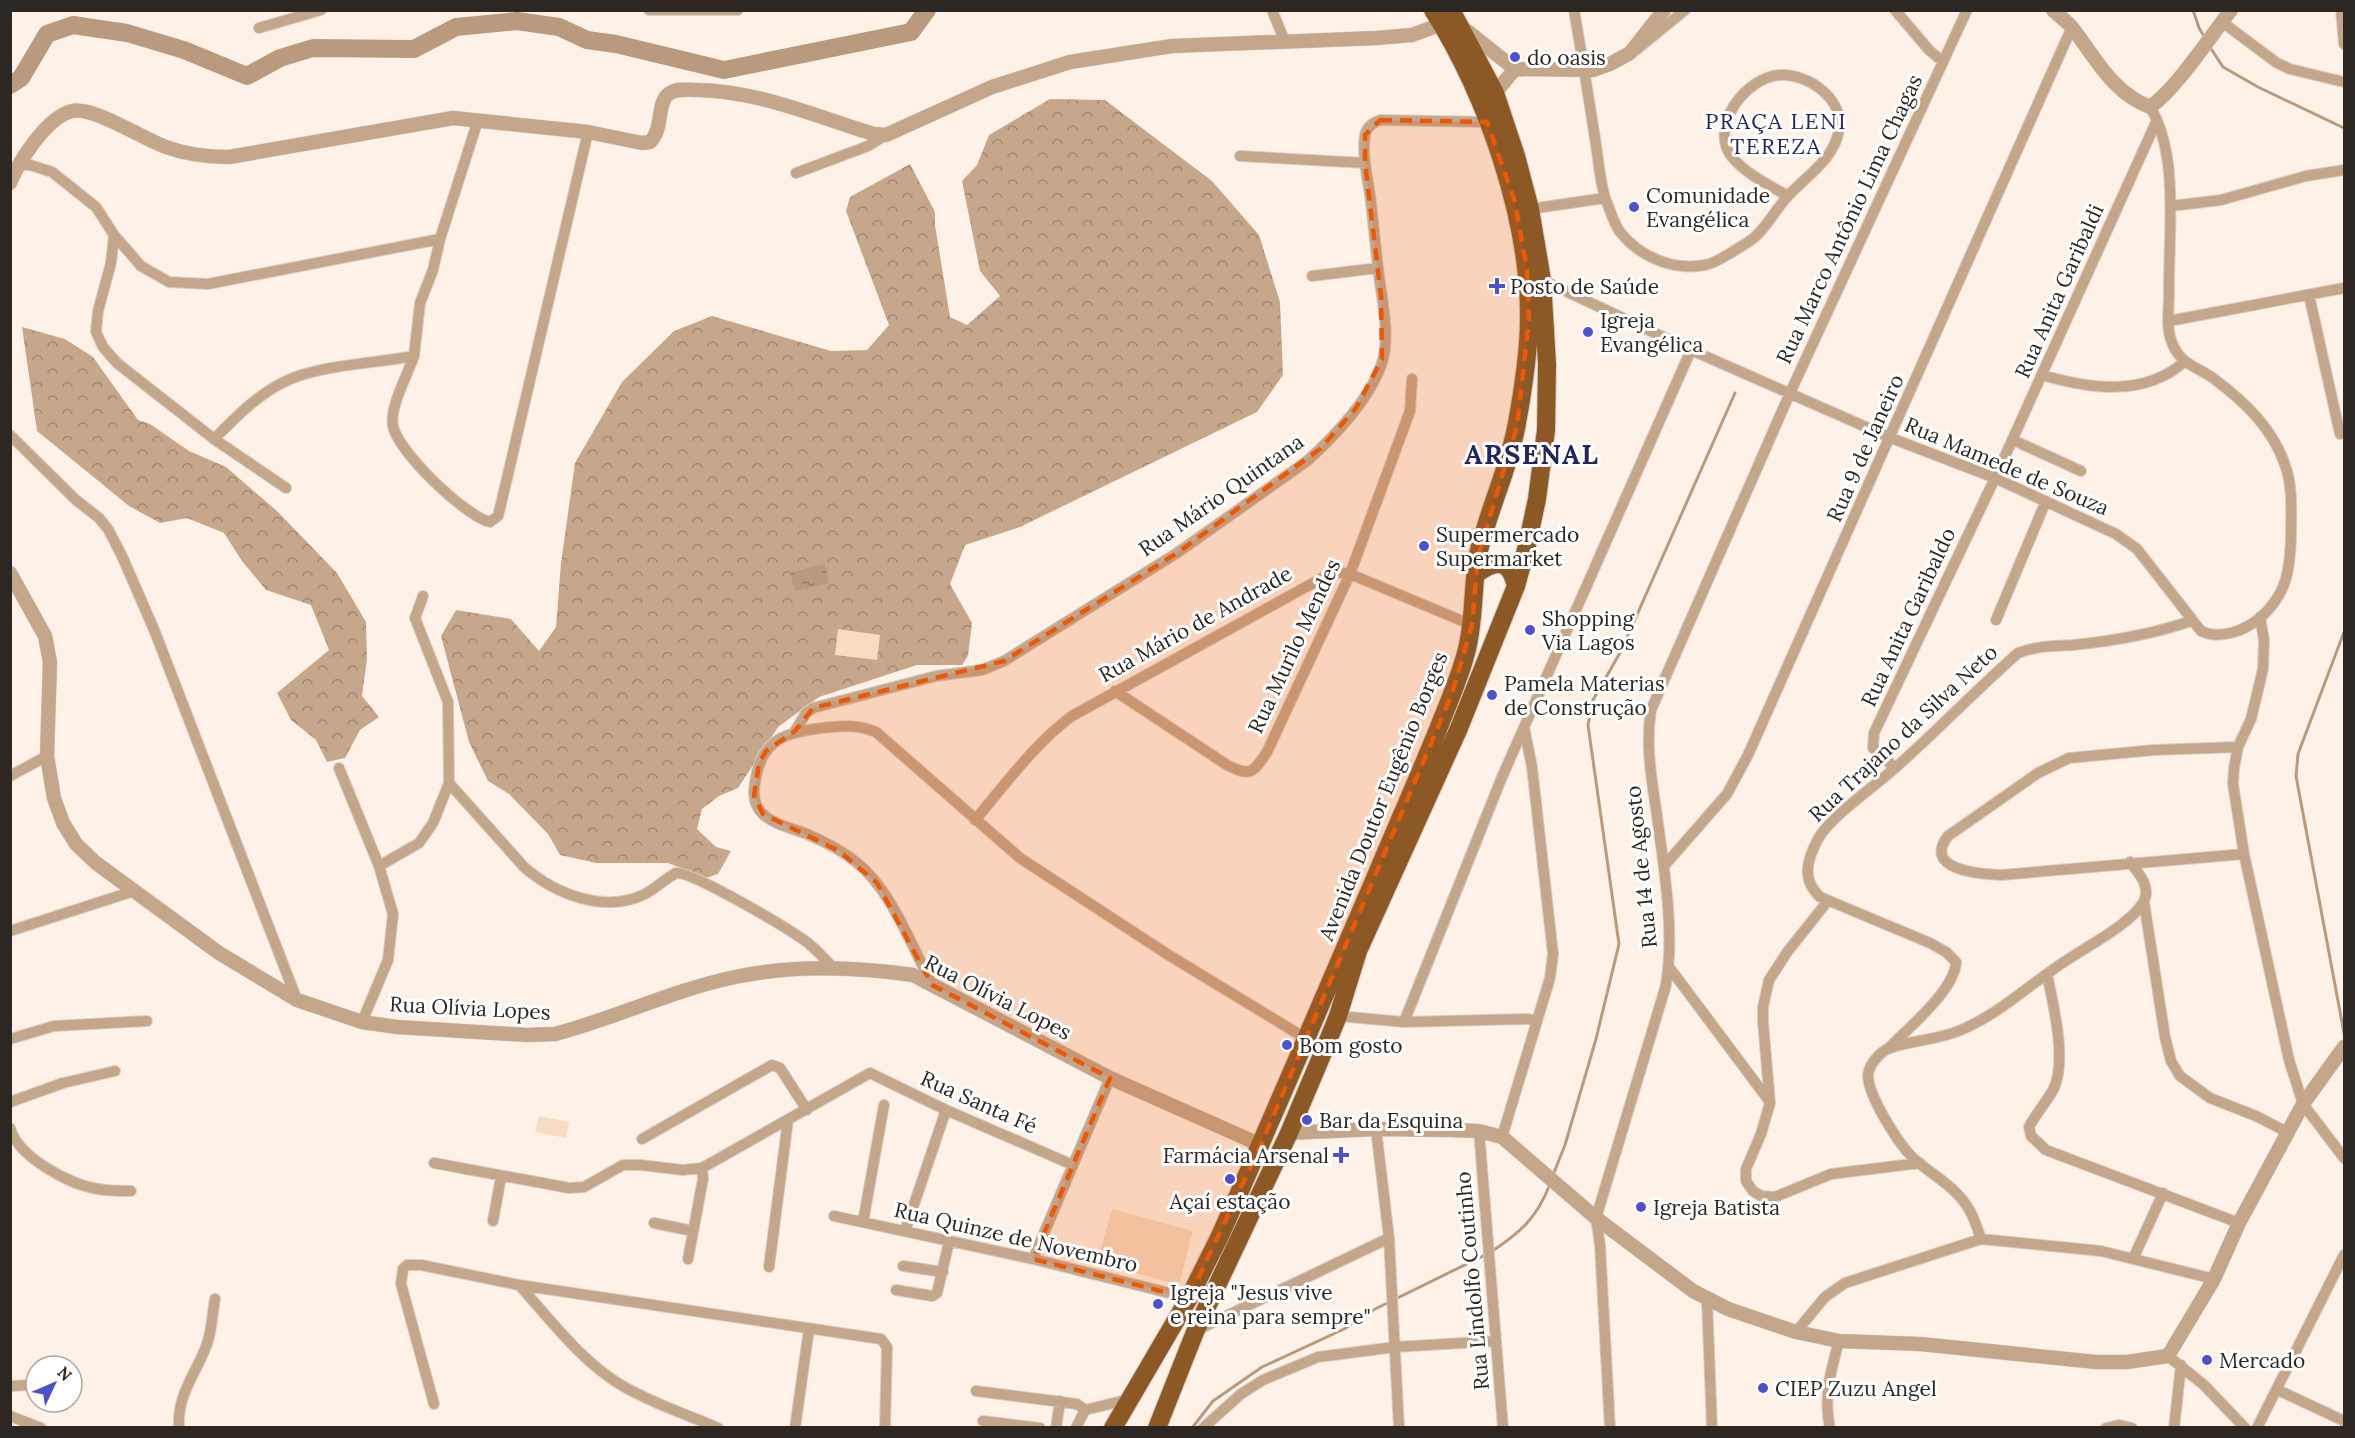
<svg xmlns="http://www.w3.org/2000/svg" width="2355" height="1438" font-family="Lora,serif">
  <defs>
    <pattern id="forest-crowns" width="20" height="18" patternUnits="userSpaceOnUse" patternTransform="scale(1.5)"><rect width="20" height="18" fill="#c7a78b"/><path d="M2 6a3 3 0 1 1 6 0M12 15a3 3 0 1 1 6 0" fill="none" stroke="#a28871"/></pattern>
    <pattern id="water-ripples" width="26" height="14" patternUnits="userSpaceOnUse" patternTransform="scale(1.5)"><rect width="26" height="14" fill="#b99a7e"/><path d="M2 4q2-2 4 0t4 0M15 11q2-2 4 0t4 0" fill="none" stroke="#977e67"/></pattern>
  </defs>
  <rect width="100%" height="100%" fill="#fef2e8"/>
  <path fill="url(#forest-crowns)" d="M1050,99L1105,100L1212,181L1259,235L1280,302L1283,375L1257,412L1020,527L965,545L950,584L972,623L968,656L962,665H917L819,697L778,727L738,788L719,796L702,809L697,829L716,847L731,851L718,874L706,878L668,863H596L560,855L548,834L509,794L488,781L469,742L441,636L456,610L511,619L539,651L556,627L561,563L575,463L622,382L674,331L712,316L831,351L867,350L889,325L846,211L850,197L910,164L935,212V225L950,317L967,325L1000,296L980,271L962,181L977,165L989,135Z
    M22,327L65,339L93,357L138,420L150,424L189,451L226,467L277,511L337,573L366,622L367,659L362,696L379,717L360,730L345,758L327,762L316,740L291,720L277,693L329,650L311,605L266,590L242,561L224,533L187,518L160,523L129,506L37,431Z"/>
  <path fill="#f7dbc3" d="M838,629L880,635L877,660L835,655Z
    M539,1116L569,1122L566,1138L535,1132Z
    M1112,1209L1193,1231L1179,1285L1097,1262Z"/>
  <path fill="url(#water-ripples)" d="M825,564L829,583L795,591L790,572Z"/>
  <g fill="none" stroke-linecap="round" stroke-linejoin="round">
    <path stroke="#b99a7e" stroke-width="3" d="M2193,10L2199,28L2205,38
      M2210,47L2223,67L2258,87L2344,128
      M2344,632L2298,754L2296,776L2344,1033
      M1553,1175L1565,1145L1596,1039L1619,944L1588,725L1593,700L1621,651L1735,393
      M1491,1252C1520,1233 1537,1218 1550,1184
      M1192,1428L1213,1401L1262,1367L1344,1329L1375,1309L1485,1255"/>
    <path stroke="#b99a7e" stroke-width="18" d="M10,85L21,78L47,34L73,25L127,33L184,50L247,76L280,58L313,48L414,49L456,27L517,21L559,27L587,40L616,44L724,70L911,32L927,10"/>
    <defs>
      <path id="minor" d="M649,10H738
        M1272,10L1285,42
        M1574,10C1582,55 1589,100 1596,145C1599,163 1600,186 1607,203C1611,212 1614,224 1620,232C1640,257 1673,271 1705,265C1716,263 1727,255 1737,249C1743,245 1751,241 1756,236C1768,225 1776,209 1787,197C1806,176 1834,160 1839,130C1844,99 1809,74 1781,75C1746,76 1708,127 1732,157C1746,174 1769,185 1788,196
        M1895,10L1929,50L1942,61
        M2341,10L2344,44
        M2222,22L2277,63L2290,69L2344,82
        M259,28L321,10
        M1636,50L1685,10
        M1240,156L1365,163
        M18,165H30L52,172L96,207L114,235L111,263L98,311L96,332L103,347L117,363L214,439L286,488
        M796,173L868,146L886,135
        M2171,206L2221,200L2306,176L2344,170
        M1530,209L1605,198
        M114,235L141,266L169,282L208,284L440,239
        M1312,276L1378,268
        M1542,280L1691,350L1891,438L1995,478L2116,534L2137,549L2201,631C2220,640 2244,631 2260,618C2287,594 2290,570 2291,536C2291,515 2293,489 2286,468C2274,429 2245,402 2213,378C2194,365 2179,364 2171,340C2166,326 2169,308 2169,294C2168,238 2180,155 2150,107
        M2309,295L2340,434
        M2169,321L2344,288
        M414,356C408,374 389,408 393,426C398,452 465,516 490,522L498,516L501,504L588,132
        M2042,375C2090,389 2144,397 2184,362
        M10,435L76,500L99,518L108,529L122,556L155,632L297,1000
        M214,439C236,417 258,394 286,381C319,365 377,363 414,356L420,303L433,270L440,239L478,120
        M2013,440L2081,471
        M423,596L415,618L448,702L449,783L524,867C555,894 605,914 645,894C656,888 665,879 676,873C692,871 791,930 808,943C818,951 826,960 835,970
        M2260,617L2264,640L2263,669L2251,719L2238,747L2234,768L2233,784L2244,854L2289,1060L2303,1104L2344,1158
        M1996,620L2046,501
        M1115,691L1227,765C1251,777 1253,773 1267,752L1350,574L1410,411L1412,379
        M795,731L806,713L813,708L936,676L982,670L1004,661L1177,553L1307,461C1335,436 1373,396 1383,359C1390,331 1381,296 1378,268C1375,243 1373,219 1370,195C1367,176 1362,154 1365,135C1367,126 1373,123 1380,120L1487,122
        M2238,747L2154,750L2069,758L2038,773L1948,836C1922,870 1980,874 2001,875L2244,854
        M339,768L379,866L393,914L388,960L362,1022
        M1895,768L1873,748L1874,733L1995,478L2157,120
        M10,776L47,756
        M975,820C1005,785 1034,744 1072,716L1333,572L1350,574L1472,625
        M379,866L419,843L433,823L449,783
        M1664,866L1727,794L1748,755L2072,27
        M1827,902L1788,951L1769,980L1763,1007V1022L1770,1103L1761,1134L1746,1169V1181L1753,1191L1761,1196L1775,1197L1831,1174L1920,1163
        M2144,902L2165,1037L2171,1061L2180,1076L2210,1098L2256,1116L2287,1132
        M10,931L134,891
        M1669,967L1770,1102
        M2047,974C2053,1004 2067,1059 2054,1088C2047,1102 2036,1113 2029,1127L2031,1136L2046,1150L2239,1223
        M932,985C912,947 891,889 856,862C843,851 825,842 809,835C793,828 767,824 758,808C752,798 754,787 756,777C763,738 788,732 822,728C843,726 856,724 876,732L1020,858L1167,954L1305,1038
        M1338,1016L1404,1022L1528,1019L1537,1021
        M1404,1022L1502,777L1691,350
        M10,1039L54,1026L147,1021
        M1889,1048C1908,1028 1955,990 1956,962L1946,952L1930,943L1820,897C1801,879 1807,860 1818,839C1830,817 1874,787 1895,768C1937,731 1976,690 2018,653C2037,646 2053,646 2073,645C2113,641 2153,634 2191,621
        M10,1102L63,1083L115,1071
        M10,1128C18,1157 70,1185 98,1189C109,1191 120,1191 131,1191
        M1376,1129L1389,1238L1399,1428
        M1479,1131L1503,1428
        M1502,1137L1550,978L1553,954L1532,767L1524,727
        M642,1139L772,1065L780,1068L807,1110
        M434,1163L569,1188L584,1187L623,1165H641L683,1170L702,1168L870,1073L946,1110L1073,1165
        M834,1216L1033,1259L1189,1298
        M493,1221L501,1177
        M863,1222L884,1105
        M654,1223L693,1231
        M905,1231L946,1110
        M1981,1239C1977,1228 1974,1216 1967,1206C1953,1185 1931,1174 1913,1158C1898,1143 1868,1096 1868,1075C1869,1064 1881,1051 1890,1048C1913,1040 1938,1040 1961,1030C2001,1013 2031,983 2067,960C2088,946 2130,924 2143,903C2152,888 2139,873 2130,862
        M688,1259L703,1179L702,1168
        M1033,1259L1110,1078
        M2133,1259L2163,1193
        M903,1266L943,1272
        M769,1267L788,1120
        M519,1285C550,1319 581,1361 621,1385C651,1403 686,1414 718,1428
        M896,1290L932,1296L937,1293L949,1242
        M1707,1300L1712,1428
        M1197,1330L1389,1238
        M1796,1332L1825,1297L1845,1283L1981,1239L2101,1251L2214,1279
        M2168,1356L2204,1385L2245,1428
        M10,1386L32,1385
        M2278,1390L2344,1421
        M976,1391L1077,1404L1085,1410L1076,1428
        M434,1404L401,1284L403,1269L407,1265H421L519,1285L881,1339L887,1347L885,1428
        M1085,1410L1130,1399
        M10,1416L41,1428
        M983,1421L1040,1428
        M179,1428C177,1395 194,1377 205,1349C212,1334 212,1315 215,1299
        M795,1428L809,1329
        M1056,1428L1060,1401
        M1203,1428L1241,1394L1263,1380L1318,1357L1395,1347L1496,1341
        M1610,1428L1600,1245L1596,1218L1666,985C1675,932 1664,869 1657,816C1652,780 1645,746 1651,710L1790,393L1967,10
        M1830,1428C1823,1397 1831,1370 1839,1341
        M2106,1428L2119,1425L2132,1428
        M2174,1428L2181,1365
        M2257,1428L2344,1255"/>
      <path id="tertiary" d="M2053,10C2060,17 2068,22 2074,30C2096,59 2113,93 2150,107C2176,89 2210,37 2231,10
        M1462,27L1515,69L1593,70L1610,64L1630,53L1664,10
        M1495,93L1515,69
        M10,183C19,161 47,117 72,111C93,106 143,139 166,147C185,154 208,157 229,157L453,118L588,132L642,143L650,142C664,129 656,101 670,93C678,88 689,90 697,90C759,91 815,116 874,134L886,135L992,87L1070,62L1172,46L1377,38L1412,35L1442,24
        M10,573L45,636L50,662L47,756L54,798L63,823L76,844L96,863L219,953L297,1000L362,1022L397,1027L527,1035L555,1034C616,1018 673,990 735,977C792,965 856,967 913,975L1110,1078L1261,1145
        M1289,1133L1376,1129L1448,1130L1479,1131L1502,1137L1596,1218L1693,1291L1728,1309L1796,1332L1839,1341L1920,1344L2096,1362H2127L2168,1356L2214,1279L2239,1223L2303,1104L2344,1047"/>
      <path id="trunk" d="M1476,574C1496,560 1509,558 1516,586
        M1113,1428L1189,1298L1219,1238C1272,1120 1322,1001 1373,883C1394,833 1416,783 1437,732C1447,706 1459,680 1466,653C1475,621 1472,587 1478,555C1488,510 1509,469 1517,423C1523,390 1529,354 1529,319C1530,218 1487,96 1433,10
        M1157,1428L1195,1332L1289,1133L1322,1055L1338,1016L1358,951L1459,728L1516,586L1527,546L1537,499L1546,430L1547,364L1542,280L1530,209L1516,156L1495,93L1451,10"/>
    </defs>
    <use href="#minor" stroke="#d8cdc4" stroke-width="12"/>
    <use href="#tertiary" stroke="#d8cdc4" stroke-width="15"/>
    <use href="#trunk" stroke="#d8cdc4" stroke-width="20"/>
    <use href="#minor" stroke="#c4a68b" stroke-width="10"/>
    <use href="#tertiary" stroke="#c4a68b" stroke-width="14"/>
    <use href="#trunk" stroke="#8c5926" stroke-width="18"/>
  </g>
  <path fill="#e8590c" fill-opacity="0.2" stroke="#e8590c" stroke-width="4.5" stroke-dasharray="12 8" stroke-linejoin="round" d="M1380,120L1487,122L1515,202L1527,270L1529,320L1517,426L1478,557L1472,625L1452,694L1261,1145L1189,1298L1033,1259L1110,1078L932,985L877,883L839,851L763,814L754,796L759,763L766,751L795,731L813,708L1004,661L1177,553L1320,449L1356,408L1382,359L1381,296L1365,163V135Z"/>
  <g fill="#4d52c8" stroke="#fff" stroke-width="2">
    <circle cx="1515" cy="57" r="6"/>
    <circle cx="1634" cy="207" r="6"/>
    <path d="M1494 277h6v6h6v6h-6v6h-6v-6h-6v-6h6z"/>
    <circle cx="1588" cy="332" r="6"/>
    <circle cx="1424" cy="546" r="6"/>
    <circle cx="1530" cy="630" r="6"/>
    <circle cx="1492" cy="695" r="6"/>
    <circle cx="1287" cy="1045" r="6"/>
    <circle cx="1307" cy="1120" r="6"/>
    <path d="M1338 1146h6v6h6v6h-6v6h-6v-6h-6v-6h6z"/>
    <circle cx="1230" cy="1179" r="6"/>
    <circle cx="1641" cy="1207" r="6"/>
    <circle cx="1158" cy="1304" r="6"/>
    <circle cx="2207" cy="1360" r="6"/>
    <circle cx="1763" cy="1388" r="6"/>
  </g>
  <g text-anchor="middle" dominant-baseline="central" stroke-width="6" stroke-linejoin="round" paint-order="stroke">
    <g font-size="21" fill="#2c2722" stroke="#fff" text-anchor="start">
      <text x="1527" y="57">do oasis</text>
      <text x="1646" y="195">Comunidade<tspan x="1646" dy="24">Evangélica</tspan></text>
      <text x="1510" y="286">Posto de Saúde</text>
      <text x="1600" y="320">Igreja<tspan x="1600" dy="24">Evangélica</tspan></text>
      <text x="1436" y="534">Supermercado<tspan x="1436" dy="24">Supermarket</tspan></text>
      <text x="1542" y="618">Shopping<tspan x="1542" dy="24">Via Lagos</tspan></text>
      <text x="1504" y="683">Pamela Materias<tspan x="1504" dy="24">de Construção</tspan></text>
      <text x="1299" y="1045">Bom gosto</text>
      <text x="1319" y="1120">Bar da Esquina</text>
      <text x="1329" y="1155" text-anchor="end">Farmácia Arsenal</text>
      <text x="1230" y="1201" text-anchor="middle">Açaí estação</text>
      <text x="1653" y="1207">Igreja Batista</text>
      <text x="1170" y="1292">Igreja "Jesus vive<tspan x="1170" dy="24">e reina para sempre"</tspan></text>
      <text x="2219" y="1360">Mercado</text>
      <text x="1775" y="1388">CIEP Zuzu Angel</text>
    </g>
    <g font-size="21" fill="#2c2722" stroke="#fff">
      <text transform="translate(1849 219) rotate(-65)">Rua Marco Antônio Lima Chagas</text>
      <text transform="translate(2059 291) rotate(-66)">Rua Anita Garibaldi</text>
      <text transform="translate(1865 448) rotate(-66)">Rua 9 de Janeiro</text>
      <text transform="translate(2007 466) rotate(23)">Rua Mamede de Souza</text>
      <text transform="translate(1221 495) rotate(-35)">Rua Mário Quintana</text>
      <text transform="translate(1908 617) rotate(-65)">Rua Anita Garibaldo</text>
      <text transform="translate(1195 624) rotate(-29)">Rua Mário de Andrade</text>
      <text transform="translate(1294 646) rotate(-65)">Rua Murilo Mendes</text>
      <text transform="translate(1903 733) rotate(-43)">Rua Trajano da Silva Neto</text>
      <text transform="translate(1383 796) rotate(-68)">Avenida Doutor Eugênio Borges</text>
      <text transform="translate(1641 867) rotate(-96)">Rua 14 de Agosto</text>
      <text transform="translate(998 997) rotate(27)">Rua Olívia Lopes</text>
      <text transform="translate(470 1008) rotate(3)">Rua Olívia Lopes</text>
      <text transform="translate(979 1102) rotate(24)">Rua Santa Fé</text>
      <text transform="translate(1016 1237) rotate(13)">Rua Quinze de Novembro</text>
      <text transform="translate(1472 1281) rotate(-95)">Rua Lindolfo Coutinho</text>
    </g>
    <g font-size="22" letter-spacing="1.5" fill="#22255e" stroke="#fff">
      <text x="1776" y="121">PRAÇA LENI<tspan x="1776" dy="25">TEREZA</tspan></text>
    </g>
    <g font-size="27" font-weight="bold" letter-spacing="1.5" fill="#22255e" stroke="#fff">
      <text x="1532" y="454">ARSENAL</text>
    </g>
  </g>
  <rect width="2355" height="1438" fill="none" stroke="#2c2722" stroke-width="24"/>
  <g transform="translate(54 1384) rotate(46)"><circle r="28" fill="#ffffff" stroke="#aba9a7" stroke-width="1.5"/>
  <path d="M0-4.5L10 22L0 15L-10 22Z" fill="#4d52c8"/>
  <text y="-9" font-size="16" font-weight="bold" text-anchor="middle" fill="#2c2722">N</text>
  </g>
</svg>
